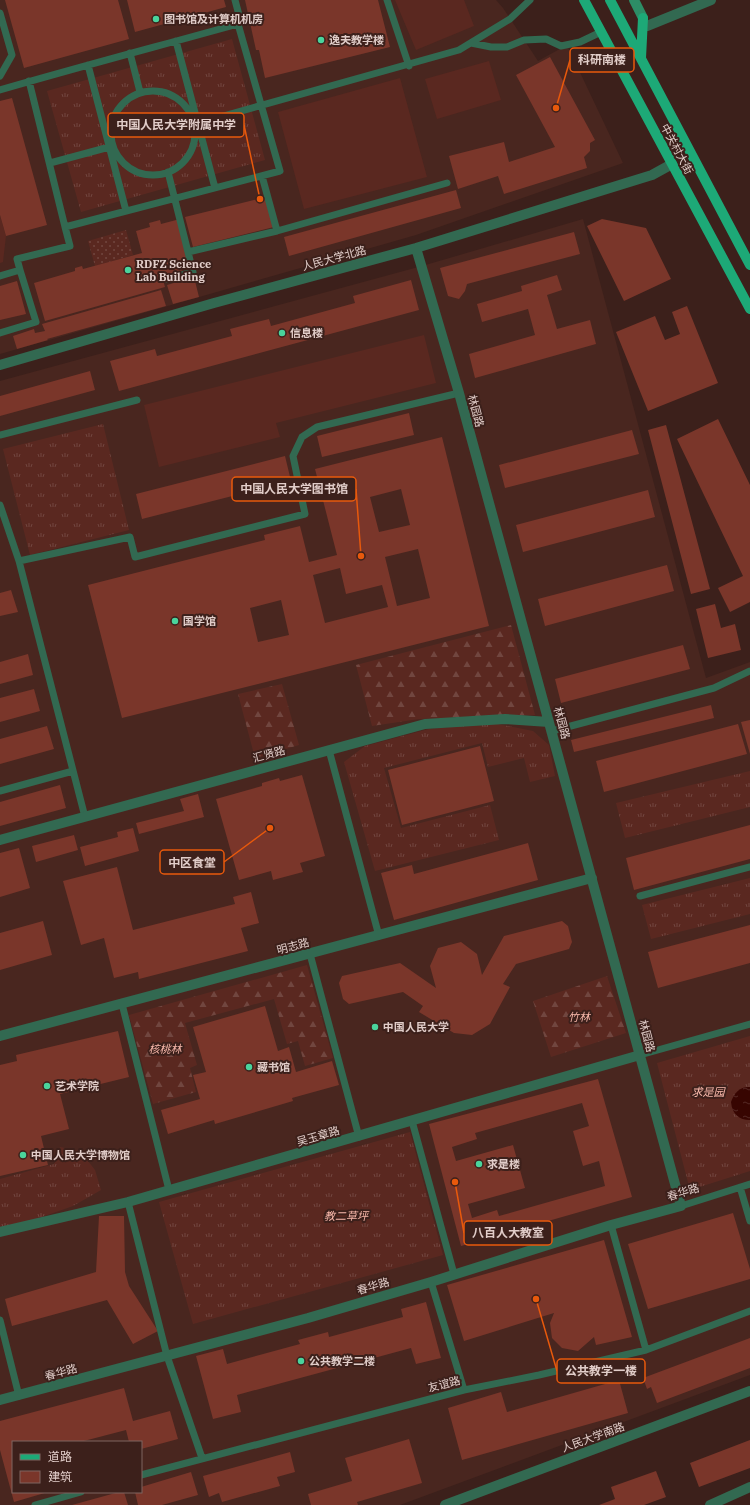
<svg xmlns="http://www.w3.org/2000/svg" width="750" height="1505" font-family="'IBM Plex Serif','Noto Sans SC',serif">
  <defs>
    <pattern id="grass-tufts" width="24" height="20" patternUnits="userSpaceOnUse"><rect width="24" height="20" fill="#5a2820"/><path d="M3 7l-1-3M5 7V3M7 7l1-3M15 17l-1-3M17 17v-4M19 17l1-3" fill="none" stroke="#71463f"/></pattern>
    <pattern id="forest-firs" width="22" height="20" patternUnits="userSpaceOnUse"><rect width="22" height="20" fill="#5a2820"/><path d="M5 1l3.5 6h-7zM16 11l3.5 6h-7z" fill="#71463f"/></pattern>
    <pattern id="garden-dots" width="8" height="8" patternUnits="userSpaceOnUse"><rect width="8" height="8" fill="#5a2820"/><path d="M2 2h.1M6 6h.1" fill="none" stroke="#71463f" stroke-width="1.8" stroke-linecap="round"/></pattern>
    <pattern id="water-ripples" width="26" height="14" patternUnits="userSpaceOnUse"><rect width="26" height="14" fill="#370501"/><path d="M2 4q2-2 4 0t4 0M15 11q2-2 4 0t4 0" fill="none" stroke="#542825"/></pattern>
  </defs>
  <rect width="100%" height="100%" fill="#3c201b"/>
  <path fill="#49261f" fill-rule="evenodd" d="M0,0H496L503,8L538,61L567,45L623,163L416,235L0,354Z
    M583,219L706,678L750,662V1375L400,1505H0V381L422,266ZM13,1442H141V1492H13Z"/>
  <path fill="url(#grass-tufts)" d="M232,39L265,160L81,212L47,91Z
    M103,424L129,530L30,555L3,449Z
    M492,723L533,731L549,745L555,776L530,782L524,758L488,767L482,743L384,768L401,828L490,805L499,840L375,871L344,762L365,746L429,729Z
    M750,771V807L625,838L616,803Z
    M750,878V914L651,939L642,905Z
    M750,1036V1171L690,1190L657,1063Z
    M410,1132L443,1255L193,1324L159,1202Z
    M60,1147L80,1151L95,1170L101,1190L73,1206L36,1219L0,1228V1179L54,1164Z"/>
  <path fill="url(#forest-firs)" d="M511,625L535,715L419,719L372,726L356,665Z
    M282,684L299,745L255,758L238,694Z
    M307,965L333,1058L305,1066L298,1041L287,1044L274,999L185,1023L197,1065L190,1068L196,1092L153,1104L129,1015Z
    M607,976L626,1033L551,1057L533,1001Z"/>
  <path fill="url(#garden-dots)" d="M126,230L133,255L95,266L88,241Z"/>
  <path fill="#5a2820" d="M395,0H464L474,26L416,50Z
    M489,61L501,100L437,119L425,79Z
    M400,78L427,177L304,209L278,112Z
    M0,215L6,236L3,262L0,263Z
    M424,335L436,383L276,423L280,437L159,467L144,405Z"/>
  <path fill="url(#water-ripples)" d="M750,1087V1120C739,1120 732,1114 731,1102C734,1093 740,1086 750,1087Z"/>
  <path fill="#7a362a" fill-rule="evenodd" d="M5,0H118L129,39L24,68Z
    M127,0H224L226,7L135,32Z
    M245,0H378L390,47L265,78L259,50H256Z
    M550,57L595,140L590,143V151L584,157L587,168L504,194L498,176L458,189L449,156L504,142L509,162L555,147L516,75Z
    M12,98L47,225L6,236L0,215V101Z
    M456,190L461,208L289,256L284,237Z
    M266,197L274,227L193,247L185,217Z
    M180,219L194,267L162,276L165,287L45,321L34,283L75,271V268L82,266L83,269L142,253L136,231L150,227L149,223L160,220L161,224Z
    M602,219L646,228L671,279L624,301L587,226Z
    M574,232L580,254L467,284L465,291L459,299L448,296L440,268Z
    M557,275L562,290L547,295L557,329L590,320L596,344L475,378L469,354L535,335L528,309L482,322L477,304L522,291L521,286Z
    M194,277L199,297L173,304L167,285Z
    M411,280L419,310L119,391L110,361L155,349L157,356L232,336L230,329L269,319L271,326L355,303L353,296Z
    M17,281L26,314L0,320V286Z
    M161,290L166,306L47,339L48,340L17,349L13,336L34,329L35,333L45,331L42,324Z
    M687,306L718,383L648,411L616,332L655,316L665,340L680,334L672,312Z
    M90,371L95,390L0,416V396Z
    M409,413L414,435L322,457L317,436Z
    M718,419L750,485V602L730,612L718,588L743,576L677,439Z
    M666,425L710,589L691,594L648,430Z
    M632,430L639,454L505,488L499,465Z
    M442,437L489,626L122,718L88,585L265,540L264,535L300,526L309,562L337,555L315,469ZM401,489L410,525L379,532L370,497ZM418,549L430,598L397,606L385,557ZM340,568L346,594L382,585L388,607L325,623L313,575ZM281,600L289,635L258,642L250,608Z
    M285,456L291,481L142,519L136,494Z
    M648,490L655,517L523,552L516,525Z
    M667,565L674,591L545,626L538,599Z
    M11,590L18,612L0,616V593Z
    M715,604L721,628L735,624L741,650L708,658L696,609Z
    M683,645L690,669L561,703L555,679Z
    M28,654L33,675L0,684V662Z
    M34,689L40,711L0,722V698Z
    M711,705L714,718L574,752L571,740Z
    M750,720V754L741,722Z
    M738,724L747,754L604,792L596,761Z
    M47,726L54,749L0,764V739Z
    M480,746L494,801L402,825L388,770Z
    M302,775L325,856L300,863L303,872L273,880L271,871L239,880L216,799L262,786V783L279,778L280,781Z
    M60,785L66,808L0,826V802Z
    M198,794L204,817L139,834L136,823L184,811L180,799Z
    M750,825V859L634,890L626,858Z
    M133,828L139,851L85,866L80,847L118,837L117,832Z
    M74,835L78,850L36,862L32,846Z
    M528,843L538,880L394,920L381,873L412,865L414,874Z
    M19,848L30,888L0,897V853Z
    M117,867L133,930L235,904L233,897L251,892L259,923L241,928L248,951L139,979L138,972L114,978L104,938L81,945L63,881Z
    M43,921L52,955L0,970V933Z
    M562,921L568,926L572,942L569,949L516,964L503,984L510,987L490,1024L472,1035L454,1033L419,1012L423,1006L403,992L349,1004L343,999L339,983L342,976L400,963L436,988L430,966L438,948L461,942L477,954L482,975L504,936Z
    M750,925V963L658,988L648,952Z
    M265,1006L278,1051L289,1047L296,1072L332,1061L339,1085L292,1098L293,1101L215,1124L214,1120L168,1134L161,1110L200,1099L193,1075L206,1072L193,1027Z
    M118,1031L129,1077L60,1094L69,1129L41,1136L48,1165L0,1176V1065L17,1061L16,1055Z
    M598,1079L632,1197L461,1246L429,1124ZM582,1103L589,1126L573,1131L583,1166L599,1161L605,1186L499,1216L497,1210L472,1218L468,1204L525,1188L513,1145L456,1161L452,1147L477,1139L475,1133Z
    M733,1213L750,1269V1279L648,1309L628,1244Z
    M99,1216H124L125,1272L129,1286L158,1331L133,1344L107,1300L12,1326L5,1299L96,1272Z
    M604,1240L632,1337L596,1345L594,1337L578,1351L562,1348L552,1338L550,1323L554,1313L464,1341L447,1285Z
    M426,1302L441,1358L416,1364L411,1348L237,1395L241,1412L213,1419L196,1356L223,1349L227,1364L300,1344L298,1340L328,1332L329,1337L403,1317L401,1309Z
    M750,1338V1368L657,1403L651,1387L647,1389L643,1378Z
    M619,1380L628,1413L462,1460L448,1408L501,1392L507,1412Z
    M124,1388L133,1421L170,1411L178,1439L141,1449V1442H129L126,1430L80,1442H13V1492H48L14,1502L0,1450V1421Z
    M409,1439L422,1483L357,1502L358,1505H311L308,1494L352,1481L345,1458Z
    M750,1440V1468L699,1487L690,1463Z
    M290,1452L295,1472L277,1477L280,1486L222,1502L219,1493L209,1497L203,1476Z
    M656,1471L666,1497L644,1505H599L615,1499L611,1487Z
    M191,1472L198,1495L162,1505H138L135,1492H141V1487Z
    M119,1492H124L128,1505H72Z"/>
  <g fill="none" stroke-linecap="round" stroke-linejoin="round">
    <path stroke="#326951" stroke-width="7" d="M235,0L239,15L238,24
      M387,0L409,66
      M0,13L12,55L0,76
      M176,41L215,188
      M471,43L491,47H507L524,40L546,39L561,46L580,42L601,32
      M130,53L140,92
      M88,65L126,211
      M0,90C79,67 159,46 238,24L280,171L65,227L29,81
      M111 133a42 42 0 1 1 84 0a42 42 0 1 1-84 0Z
      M195,124L459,50L510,19L530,0
      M50,163L113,146
      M277,231L447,183
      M188,252L277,231L262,176
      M0,276L20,270L17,259L70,246L65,227
      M167,279L193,272L168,172
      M0,333L36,322L20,270
      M0,435L137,400
      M0,505L19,561L85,817
      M19,561L130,537L135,557L305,514L293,456L302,437L317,427L459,393
      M552,731L714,688L750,671
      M329,750L379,936
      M0,791L73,771
      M640,896L750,867
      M310,954L359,1137
      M122,1004L169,1190
      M640,1055L750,1024
      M412,1121L454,1274
      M740,1187L750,1221
      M128,1202L167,1356L202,1458
      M681,1206L750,1184
      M611,1225L646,1350
      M431,1282L464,1390
      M0,1320L19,1396
      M141,1475L464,1390L539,1375L646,1350L750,1311
      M35,1505L81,1492"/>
    <path stroke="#326951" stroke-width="10" d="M647,26L711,0
      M0,365L214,303L416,248L652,175L672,164
      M0,840L425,724L505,719L549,722
      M0,1036L592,878
      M0,1232L128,1202L640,1055
      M0,1400L308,1318L431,1282L611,1225L681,1206L459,393L416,248
      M445,1505L750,1391
      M710,1505L750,1487"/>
    <path stroke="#2d8d66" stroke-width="10" d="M634,0L643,18"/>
    <path stroke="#1da977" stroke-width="10" d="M584,0L750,309
      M610,0L750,265
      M641,58L643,18"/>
  </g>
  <g fill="#4ad49c" stroke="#3c201b" stroke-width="1.5">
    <circle cx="156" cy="19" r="4"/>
    <circle cx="321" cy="40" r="4"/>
    <circle cx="128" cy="270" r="4"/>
    <circle cx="282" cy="333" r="4"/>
    <circle cx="175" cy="621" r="4"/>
    <circle cx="375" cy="1027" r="4"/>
    <circle cx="249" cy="1067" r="4"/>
    <circle cx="47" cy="1086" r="4"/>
    <circle cx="23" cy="1155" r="4"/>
    <circle cx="479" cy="1164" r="4"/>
    <circle cx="301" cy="1361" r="4"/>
  </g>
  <g text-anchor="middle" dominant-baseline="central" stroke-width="4" stroke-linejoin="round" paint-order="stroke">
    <g font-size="11" font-weight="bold" fill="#e1cdc9" stroke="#3c201b" text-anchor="start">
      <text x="164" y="19">图书馆及计算机机房</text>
      <text x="329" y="40">逸夫教学楼</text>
      <text x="136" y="264">RDFZ Science<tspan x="136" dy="13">Lab Building</tspan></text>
      <text x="290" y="333">信息楼</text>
      <text x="183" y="621">国学馆</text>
      <text x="383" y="1027">中国人民大学</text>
      <text x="257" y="1067">藏书馆</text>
      <text x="55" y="1086">艺术学院</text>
      <text x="31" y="1155">中国人民大学博物馆</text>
      <text x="487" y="1164">求是楼</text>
      <text x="309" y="1361">公共教学二楼</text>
    </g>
    <g font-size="11" fill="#e1cdc9" stroke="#3c201b">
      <text transform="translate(677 149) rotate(62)">中关村大街</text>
      <text transform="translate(334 258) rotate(-15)">人民大学北路</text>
      <text transform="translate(476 411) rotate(75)">林园路</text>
      <text transform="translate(562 723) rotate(75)">林园路</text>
      <text transform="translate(269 754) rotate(-15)">汇贤路</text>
      <text transform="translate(293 946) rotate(-15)">明志路</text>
      <text transform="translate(647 1036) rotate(75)">林园路</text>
      <text transform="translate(318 1136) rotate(-16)">吴玉章路</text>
      <text transform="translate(683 1192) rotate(-17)">春华路</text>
      <text transform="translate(373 1286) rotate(-16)">春华路</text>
      <text transform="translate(61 1372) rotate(-15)">春华路</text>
      <text transform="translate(444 1384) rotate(-14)">友谊路</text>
      <text transform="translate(593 1437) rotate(-20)">人民大学南路</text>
    </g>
    <g font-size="11" font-style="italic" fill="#f8b8ab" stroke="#3c201b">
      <text x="579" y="1017">竹林</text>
      <text x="165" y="1049">核桃林</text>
      <text x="708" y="1092">求是园</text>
      <text x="346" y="1216">教二草坪</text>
    </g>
  </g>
  <path fill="none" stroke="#e8590c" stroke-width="1.5" d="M556 108L570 60M260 199L244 125M361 556L356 489M270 828L224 862M455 1182L464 1233M536 1299L557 1371"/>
  <g fill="#e8590c" stroke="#3c201b" stroke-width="1.5">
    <circle cx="556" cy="108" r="4"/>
    <circle cx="260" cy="199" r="4"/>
    <circle cx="361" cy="556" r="4"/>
    <circle cx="270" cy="828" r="4"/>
    <circle cx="455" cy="1182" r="4"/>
    <circle cx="536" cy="1299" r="4"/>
  </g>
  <g fill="#3c201b" stroke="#e8590c" stroke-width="1.5">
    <rect x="570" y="48" width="64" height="24" rx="4"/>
    <rect x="108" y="113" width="136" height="24" rx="4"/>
    <rect x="232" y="477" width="124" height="24" rx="4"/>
    <rect x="160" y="850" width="64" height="24" rx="4"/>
    <rect x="464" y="1221" width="88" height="24" rx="4"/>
    <rect x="557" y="1359" width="88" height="24" rx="4"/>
  </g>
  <g font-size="12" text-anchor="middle" font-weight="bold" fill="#e1cdc9">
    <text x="602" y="64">科研南楼</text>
    <text x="176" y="129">中国人民大学附属中学</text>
    <text x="294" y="493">中国人民大学图书馆</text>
    <text x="192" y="867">中区食堂</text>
    <text x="508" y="1237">八百人大教室</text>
    <text x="601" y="1375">公共教学一楼</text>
  </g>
  <rect x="12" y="1441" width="130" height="52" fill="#3c201b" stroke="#7e6561"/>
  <rect x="20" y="1454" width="20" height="6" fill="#1da977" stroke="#7e6561"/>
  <text x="48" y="1461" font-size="12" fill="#e1cdc9">道路</text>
  <rect x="20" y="1471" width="20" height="12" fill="#7a362a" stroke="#7e6561"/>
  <text x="48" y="1481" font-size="12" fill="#e1cdc9">建筑</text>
</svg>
